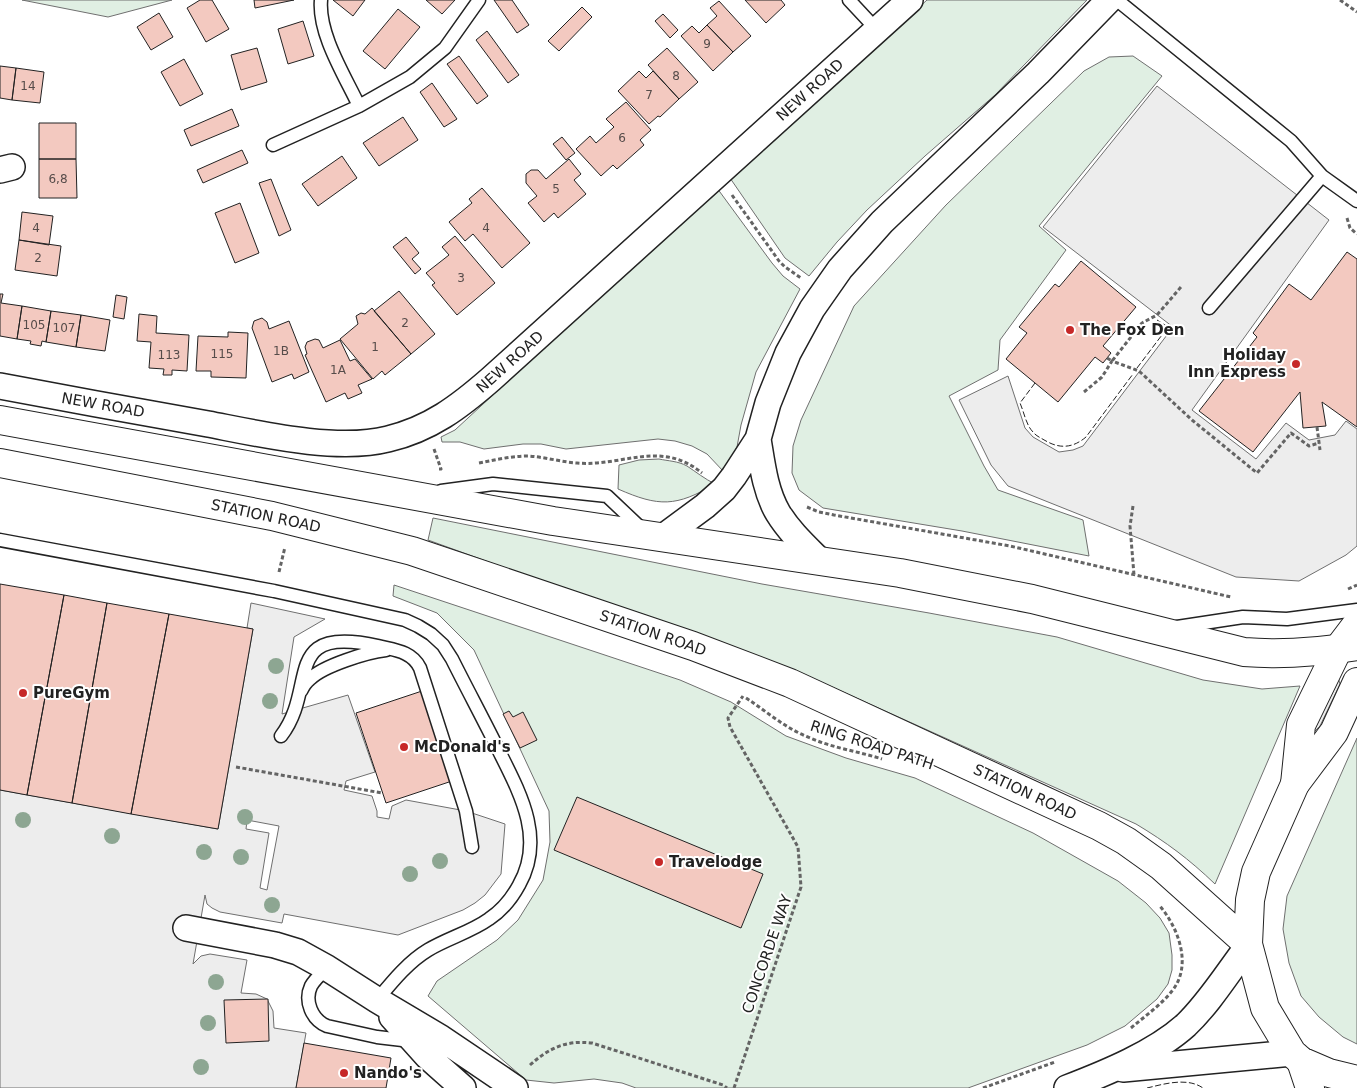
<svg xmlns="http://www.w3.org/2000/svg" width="1357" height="1088" font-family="'DejaVu Sans',sans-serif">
  <rect width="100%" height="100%" fill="#fff"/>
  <path fill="#e0efe3" stroke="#6f6f6f" d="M22,0H172L108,17Z
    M927,0H1087L995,95L925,156L867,210L837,242L809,276L785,258L730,178Z
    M1133,56L1162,76L1039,226L1066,250L1000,340L998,370L949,396L984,466L998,490L1083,520L1089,556L962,531L823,508L799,490L792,473L793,446L801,420L854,306L946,205L1084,71L1109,57Z
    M717,188L772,263L783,276L800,289L756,372L741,425L737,447L724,472L707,454L692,446L675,441L658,439L566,449L541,444H523L484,449L460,442H442L441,437L455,430Z
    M659,459C668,461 678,461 687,466C696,472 705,479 715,484C676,507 659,507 618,489L619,465L639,460Z
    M433,518L762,584L929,613L1057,637L1203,680L1262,689L1300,686L1215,884C1189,859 1166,842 1136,824L803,674L684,633L428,540Z
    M394,585L680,680L731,702L786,736L846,758L915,778L1033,833L1118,881L1146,903L1160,918L1169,933L1172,955V970L1168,984L1157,999L1125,1026L1087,1045L968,1088H636L622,1083L594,1079L554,1083L526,1080L428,996L437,981L497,940L518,920L543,880L550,842L549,811L474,650L437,613L393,596Z
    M1357,738V1044L1343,1037L1319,1017L1301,996L1289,963L1283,929L1287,896Z"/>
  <path fill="#ededed" stroke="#6f6f6f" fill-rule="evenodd" d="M1157,86L1329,220L1192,410L1256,459L1286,423L1309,440L1335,435L1346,421L1357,429V546L1346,555L1299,581L1236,577L1008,486L991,465L959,400L1008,376L1025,428L1033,437L1059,452L1073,450L1083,446L1173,327L1043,227Z
    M251,603L325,619L294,637L282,714L348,695L375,772L346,781L344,790L372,796L377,811V817L389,819L392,806L406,800L466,811L505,824L501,874L485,895L475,903L463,910L398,935L284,914L282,923L220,912L212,908L207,904L205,895L193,964L201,956L210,954L247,960L241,993L256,994L267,999L273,1011L274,1028L306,1033L296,1088H0V790L218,829L253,629L247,628ZM247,820L279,826L267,890L260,888L269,833L246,829Z
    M1338,677L1340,684L1320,726L1315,731L1311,725Z"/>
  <path fill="#f3c9c0" stroke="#222" d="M200,0H212L229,29L206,42L187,8Z
    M254,0H294L255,8Z
    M333,0H365L353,16Z
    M426,0H455L442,14Z
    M494,0H512L529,25L517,33Z
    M745,0H781L785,5L766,23Z
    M719,1L751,36L733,52L707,25L717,16L710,8Z
    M582,7L592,17L559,51L548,41Z
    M398,9L420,27L385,69L363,51Z
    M159,13L173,37L151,50L137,27Z
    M663,14L678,30L670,38L655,21Z
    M303,21L314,56L288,64L278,29Z
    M707,25L733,52L713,71L681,36L692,26L699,33Z
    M487,31L519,75L508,83L476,40Z
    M257,48L267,82L241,90L231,55Z
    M667,48L698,82L679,99L648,65Z
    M459,56L488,96L477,104L447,64Z
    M184,59L203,94L180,106L161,72Z
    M0,66L16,68L12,100L0,98Z
    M16,68L44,72L40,103L12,100Z
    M639,71L646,78L653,71L679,99L660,117L658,116L649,124L618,91Z
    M432,83L457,119L444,127L420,92Z
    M626,102L651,130L640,140L644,145L617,169L613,165L601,176L576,149L590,136L596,143L614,127L606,119Z
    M232,109L239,126L191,146L184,130Z
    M403,117L418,140L379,166L363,143Z
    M39,123H76V159H39Z
    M562,137L575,153L566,160L553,144Z
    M242,150L248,163L203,183L197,170Z
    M342,156L357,178L318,206L302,184Z
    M39,159H76L77,198H39Z
    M569,159L581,174L574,180L586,194L558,218L554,213L544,222L528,203L537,196L526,183V174L531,170H538L546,179Z
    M271,179L291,230L279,236L259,183Z
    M482,188L530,243L502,268L473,234L465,241L449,222L472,203L469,199Z
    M240,203L259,253L235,263L215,213Z
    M22,212L53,216L49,245L19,240Z
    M455,236L495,283L457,315L432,285L435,283L426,273L449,255L442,247Z
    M406,237L419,253L412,259L421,269L415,274L393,247Z
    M19,240L61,246L57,276L15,270Z
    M1347,252L1357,259V427L1322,402L1326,426L1303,428L1300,392L1253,452L1199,411L1257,337L1253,333L1289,284L1311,300Z
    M1081,261L1136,307L1103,346L1111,353L1103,363L1095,357L1058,402L1006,359L1027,333L1019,327L1055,284L1059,287Z
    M399,291L435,334L411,354L374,311Z
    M0,294H3L1,303L22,306L17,339L0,336Z
    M116,295L127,297L124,319L113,317Z
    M22,306L51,311L46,342L42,341L41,346L30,344L31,341L17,339Z
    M372,308L411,354L385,375L382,371L373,379L340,339L358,324L356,316L361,313L365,314Z
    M51,311L81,315L76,347L46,342Z
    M139,314L157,316L156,333L189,335L187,371L172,370V375H163L164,369L149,368L151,342L137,341Z
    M81,315L110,320L105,351L76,347Z
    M262,318L267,322L269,329L289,321L309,372L294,379L292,374L272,382L252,328L254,321Z
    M228,332L248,333L246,378L211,377V371H196L198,336L228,337Z
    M315,339L319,340L323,348L340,340L350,361L355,359L372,379L358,385L362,393L348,399L345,393L326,402L305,355L307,354L305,347L307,342Z
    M0,584L64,595L27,795L0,790Z
    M64,595L107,603L72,803L27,795Z
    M107,603L169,614L131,814L72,803Z
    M169,614L253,629L218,829L131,814Z
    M422,691L452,781L386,803L356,713Z
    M509,711L513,717L523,712L537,740L520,748L503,714Z
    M577,797L763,874L741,928L554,850Z
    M268,999L269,1041L226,1043L224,1000Z
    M304,1043L391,1058L386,1088H296Z"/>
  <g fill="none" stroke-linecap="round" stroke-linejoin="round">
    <defs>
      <path id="service" d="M321,0C318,34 345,76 359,106
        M849,0L877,30
        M1117,0L1291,141L1322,176L1357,201
        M273,145L359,106L410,77L445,48L479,0
        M1209,308L1322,176
        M441,491L493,484L607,496L644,531
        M0,540L274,591L405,620L418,626L431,634L443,645L452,659C466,687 481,715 495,743C517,788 547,836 519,885C512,898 501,911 489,919C471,932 448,938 428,950C408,962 392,982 377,1000
        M1177,627L1243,617L1287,619L1357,610
        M301,691C303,687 306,682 310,679C323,666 367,652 386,650
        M281,736C319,687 279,624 378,646C394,650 412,651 420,668L466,811L472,847
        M327,968C322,973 315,979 311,986C304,1001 312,1020 327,1026L377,1037L411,1041"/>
      <path id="minor" d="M0,170L12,167
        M0,386C69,399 139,412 208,424C260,434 337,452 388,439C430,429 459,407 491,379L910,0
        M758,439C762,463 765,491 778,513C789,531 804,545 819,560
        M663,537L705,506L724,489L734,476L758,439L768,403L788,353L812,309L840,269L882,222L1038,73L1109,0
        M186,928L275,945L298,952L327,968L377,1000L441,1038L515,1088
        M392,1017L427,1056L463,1088
        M1123,1069L1292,1053
        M1067,1088C1106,1073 1155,1053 1186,1025C1210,1002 1228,972 1248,946"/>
      <path id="tertiary" d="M1295,784L1301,725L1338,649L1357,624
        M1301,1061L1310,1088"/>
      <path id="primary" d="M0,420L553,521L900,573L1032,599L1244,652C1282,655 1320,652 1357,646
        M0,463L272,516L412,551L693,646L790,683L1099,826L1126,841L1161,866L1248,944
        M1357,682L1334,732L1295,784L1256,872L1250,900L1248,944L1265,1008L1292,1053L1301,1061L1329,1073L1357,1080"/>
    </defs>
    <use href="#service" stroke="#222" stroke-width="15"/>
    <use href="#minor" stroke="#222" stroke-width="28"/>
    <use href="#tertiary" stroke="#222" stroke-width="30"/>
    <use href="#primary" stroke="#222" stroke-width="30"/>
    <path stroke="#646464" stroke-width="3" stroke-dasharray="4 2.5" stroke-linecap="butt" d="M1340,0L1357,12
      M732,195L779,261L785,267L801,278
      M1347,218L1350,228L1357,234
      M1107,358L1112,361L1142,323L1157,315L1181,287
      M1084,392L1102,377L1112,361L1139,371L1192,420L1257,473L1291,433L1309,446L1319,443
      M1317,427L1320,450
      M434,449L441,469H439
      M479,463C495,460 511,456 528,456C545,457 561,462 577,463C623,467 660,439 702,473
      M1133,506L1130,526L1134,575
      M807,507L819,512L834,515L1010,546L1231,597
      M279,572L285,547
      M1348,589L1357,585
      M746,698C766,711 785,728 808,737C832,748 857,751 882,759
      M236,767L382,793
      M1131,1028C1145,1016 1161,1005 1172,991C1193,965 1178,927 1159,905
      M530,1065C549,1048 566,1040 592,1043L723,1085L727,1088
      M734,1088L801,887L798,847L730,727L728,718L743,696
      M983,1088L1055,1062"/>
    <use href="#service" stroke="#fff" stroke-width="12"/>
    <use href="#minor" stroke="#fff" stroke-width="25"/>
    <use href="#tertiary" stroke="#fff" stroke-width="28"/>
    <use href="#primary" stroke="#fff" stroke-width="28"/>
    <path stroke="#222" stroke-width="1" stroke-dasharray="6 2.5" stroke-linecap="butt" d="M1137,368L1168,327L1157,320
      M1035,383L1020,403C1024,412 1026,425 1033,432C1036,436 1041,438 1046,441C1060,449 1073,448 1086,437L1133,374
      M1147,1088C1164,1084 1187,1077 1203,1088"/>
  </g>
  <g fill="#8da692">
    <circle cx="276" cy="666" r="8"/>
    <circle cx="270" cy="701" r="8"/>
    <circle cx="245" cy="817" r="8"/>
    <circle cx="23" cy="820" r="8"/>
    <circle cx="112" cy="836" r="8"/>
    <circle cx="204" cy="852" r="8"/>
    <circle cx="241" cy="857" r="8"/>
    <circle cx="440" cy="861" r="8"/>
    <circle cx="410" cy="874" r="8"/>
    <circle cx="272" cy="905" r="8"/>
    <circle cx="216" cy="982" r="8"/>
    <circle cx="208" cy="1023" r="8"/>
    <circle cx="201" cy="1067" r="8"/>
  </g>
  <g fill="#c62828" stroke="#fff" stroke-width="2">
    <circle cx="1070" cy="330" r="5"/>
    <circle cx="1296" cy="364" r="5"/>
    <circle cx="23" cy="693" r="5"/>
    <circle cx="404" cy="747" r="5"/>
    <circle cx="659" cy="862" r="5"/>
    <circle cx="344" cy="1073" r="5"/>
  </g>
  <g text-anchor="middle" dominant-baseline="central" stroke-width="4" stroke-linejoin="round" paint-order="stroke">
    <g font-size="12" fill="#564c4a">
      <text x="707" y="44">9</text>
      <text x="676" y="76">8</text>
      <text x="28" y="86">14</text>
      <text x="649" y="95">7</text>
      <text x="622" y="138">6</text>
      <text x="58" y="179">6,8</text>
      <text x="556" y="189">5</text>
      <text x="36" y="228">4</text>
      <text x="486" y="228">4</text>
      <text x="38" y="258">2</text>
      <text x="461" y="278">3</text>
      <text x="405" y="323">2</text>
      <text x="34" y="325">105</text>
      <text x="64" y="328">107</text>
      <text x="375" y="347">1</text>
      <text x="281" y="351">1B</text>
      <text x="222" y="354">115</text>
      <text x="169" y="355">113</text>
      <text x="338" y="370">1A</text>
    </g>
    <g font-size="15" fill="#222" stroke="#fff">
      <text transform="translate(810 90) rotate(-42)">NEW ROAD</text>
      <text transform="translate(510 362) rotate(-42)">NEW ROAD</text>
      <text transform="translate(103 405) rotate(10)">NEW ROAD</text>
      <text transform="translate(266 516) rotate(12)">STATION ROAD</text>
      <text transform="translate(653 633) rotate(19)">STATION ROAD</text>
      <text transform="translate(872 745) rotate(18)">RING ROAD PATH</text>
      <text transform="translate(1025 792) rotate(25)">STATION ROAD</text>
      <text transform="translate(767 954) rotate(-71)">CONCORDE WAY</text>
    </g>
    <g font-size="15" font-weight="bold" fill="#222" stroke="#fff" text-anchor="start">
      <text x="1080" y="330">The Fox Den</text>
      <text x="1286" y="355" text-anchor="end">Holiday<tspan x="1286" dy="17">Inn Express</tspan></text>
      <text x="33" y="693">PureGym</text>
      <text x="414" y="747">McDonald's</text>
      <text x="669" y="862">Travelodge</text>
      <text x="354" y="1073">Nando's</text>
    </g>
  </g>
</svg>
